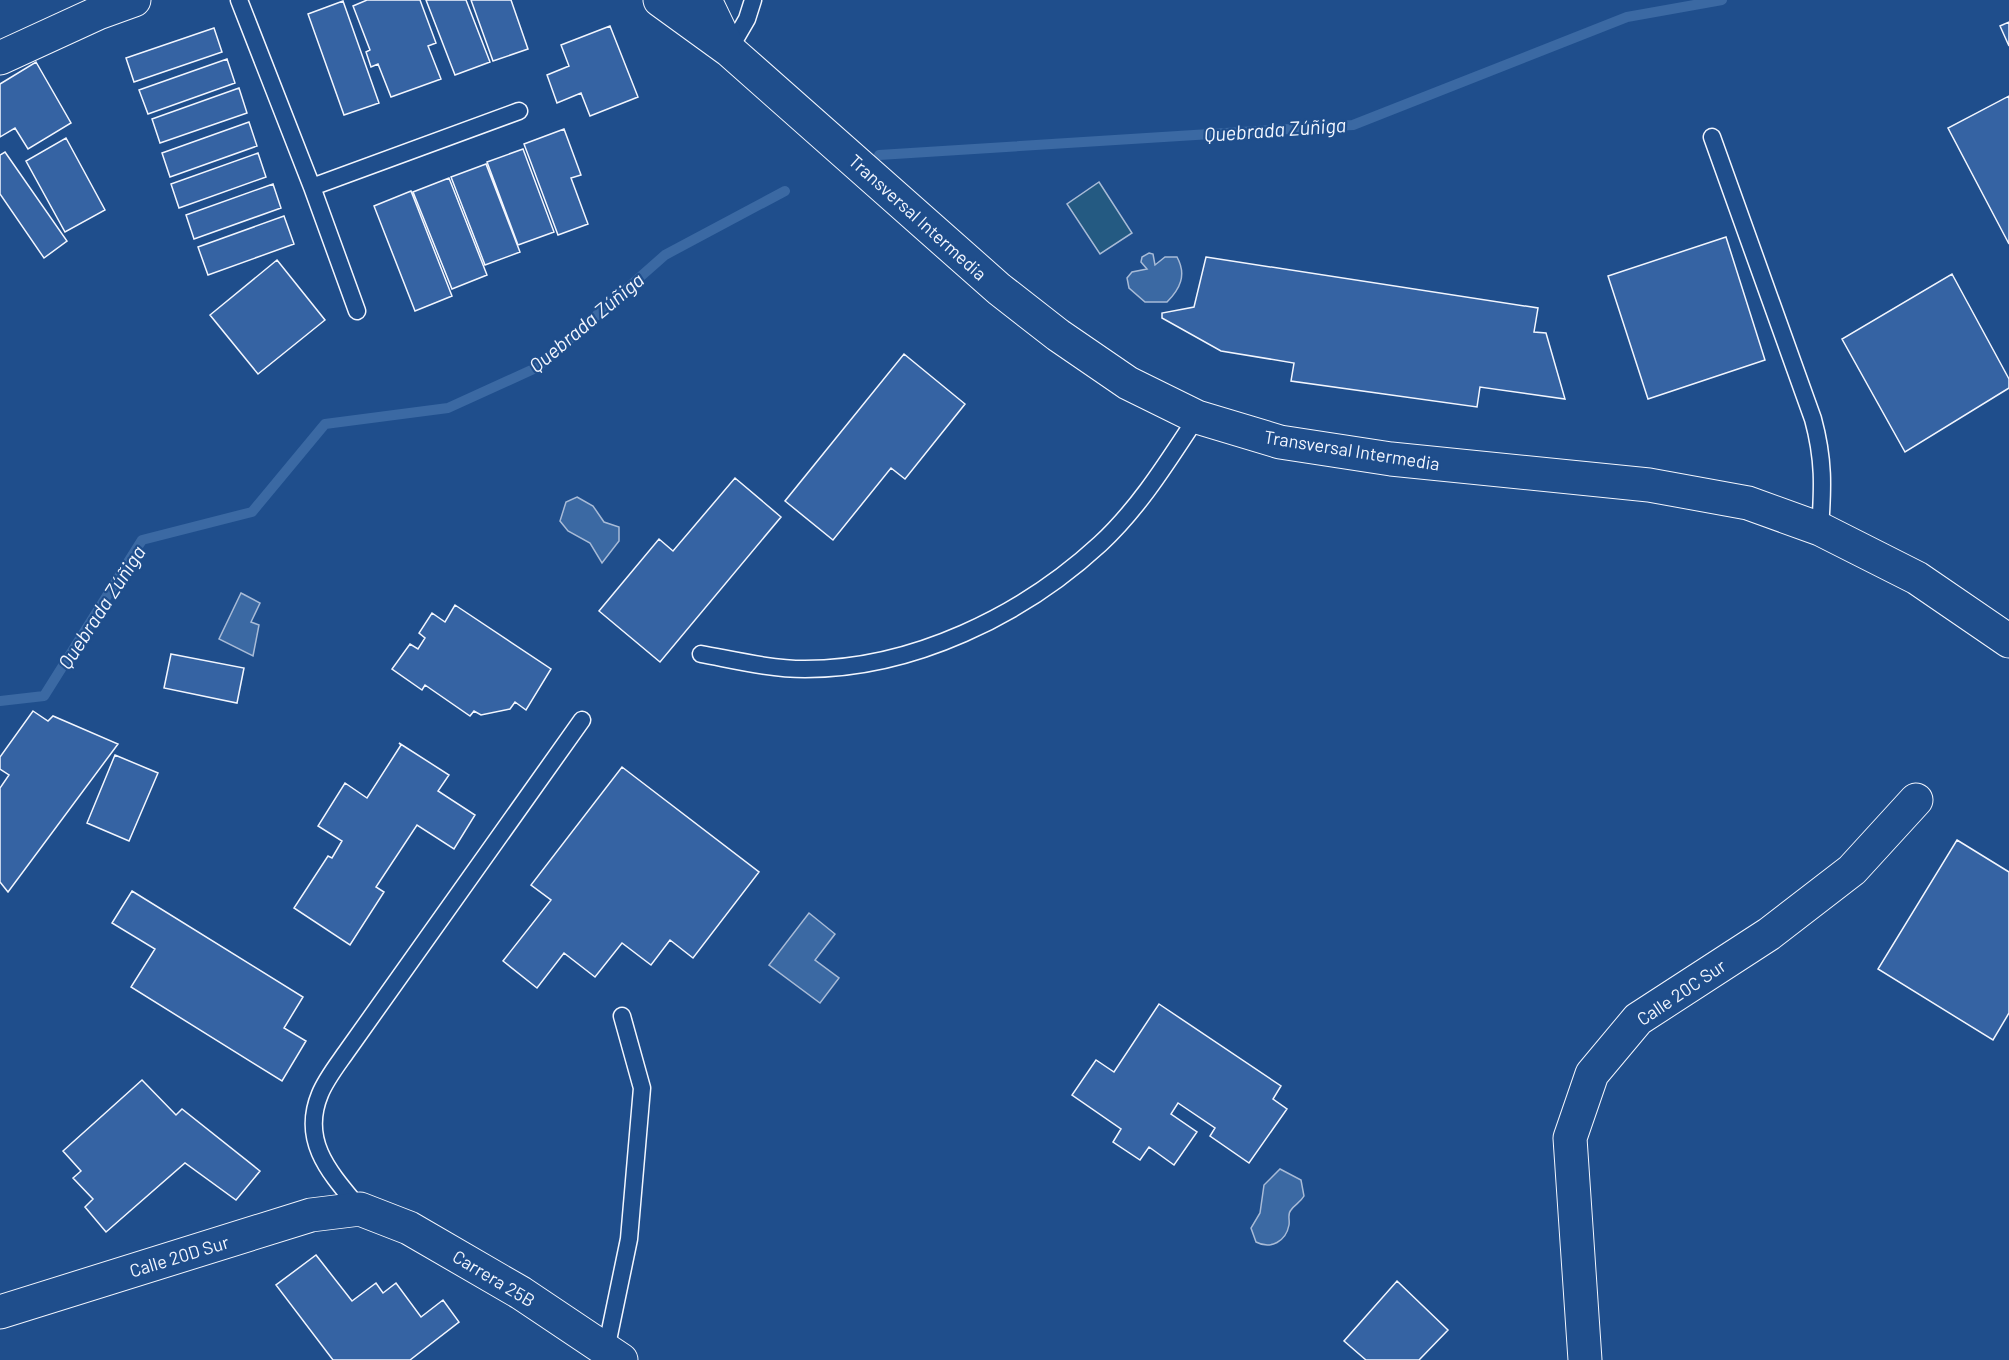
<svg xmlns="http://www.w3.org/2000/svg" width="2009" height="1360" font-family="Barlow,sans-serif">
  <rect width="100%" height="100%" fill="#1f4e8c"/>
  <path fill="#245a82" stroke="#a8bbd7" stroke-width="1.5" d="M1099,182L1132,233L1100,254L1067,204Z"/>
  <path fill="#3b69a3" stroke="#a8bbd7" stroke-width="1.5" d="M1149,253L1153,254L1155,265L1165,257H1177C1187,275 1180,289 1167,302H1145L1129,288L1127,278L1132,272L1147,269L1141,262L1142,257Z
    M577,497L593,506L604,522L619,527V541L602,563L590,543L568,531L560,521L566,502Z
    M241,593L260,603L251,622L259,625L253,656L219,639Z
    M809,913L835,934L815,960L839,978L820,1003L769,965Z
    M1280,1169L1301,1180L1304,1196C1300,1203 1295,1204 1291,1210C1287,1214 1290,1219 1289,1225C1286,1241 1271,1250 1256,1242L1251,1228L1260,1213L1264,1185Z"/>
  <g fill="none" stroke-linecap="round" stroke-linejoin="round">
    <path stroke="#3b69a3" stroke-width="10" d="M879,155L1353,125L1627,17L1722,0
      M0,701L44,696L142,540L252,512L325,424L448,408L538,367L665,255L785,191"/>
  </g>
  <path fill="#3563a3" stroke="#f2f6ff" stroke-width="1.5" d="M367,0H420L436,43L428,46L441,79L391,97L378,64L371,67L366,52L370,50L353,6Z
    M426,0H466L490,62L455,75Z
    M471,0H511L528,49L493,61Z
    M343,1L379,103L344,115L308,14Z
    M2009,22V46L2000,26Z
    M610,26L638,97L590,116L581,93L557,103L547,75L569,66L561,45Z
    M214,28L222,52L134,82L126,58Z
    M227,59L235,83L148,114L139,90Z
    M36,62L71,123L28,149L15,128L0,137V84Z
    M239,88L247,113L160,143L152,119Z
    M2009,96V244L1948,128Z
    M249,122L257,146L170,177L162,153Z
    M564,129L581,175L571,178L588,224L558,235L524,144Z
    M66,138L105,210L65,232L26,161Z
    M523,149L554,232L518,245L487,162Z
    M5,152L67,241L44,258L0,194V155Z
    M258,153L266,177L179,208L171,184Z
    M486,164L520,252L485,265L451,177Z
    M449,178L487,275L452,289L413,192Z
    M273,184L281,208L194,239L186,215Z
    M411,191L452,296L415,311L374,206Z
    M284,216L294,244L208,275L198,247Z
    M1726,237L1765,360L1648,399L1608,276Z
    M1206,257L1538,308L1534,332L1546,333L1565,399L1480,387L1477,407L1291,381L1294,363L1221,351L1162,318V313L1194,307Z
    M277,260L325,320L258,374L210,315Z
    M1952,274L2009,379V388L1905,452L1842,339Z
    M904,354L965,404L905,479L891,468L833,540L785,501Z
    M735,478L781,517L660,662L599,611L659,539L673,551Z
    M455,605L551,669L526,710L515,702L510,709L481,715L474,711L470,716L425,685L422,690L392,669L410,644L418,649L425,638L419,633L432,613L445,622Z
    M171,654L244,668L237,703L164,688Z
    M33,711L48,721L53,716L118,744L8,892L0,882V788L9,775L0,769V757Z
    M399,743L449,775L438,791L475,815L454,849L417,825L376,887L384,892L350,945L294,908L328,856L332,858L342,841L318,826L345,783L367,798L401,745Z
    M115,755L158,773L129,841L87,823Z
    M622,767L759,872L693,958L670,940L651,965L622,943L595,977L564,953L537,988L503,961L551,900L531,885Z
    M1957,840L2009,872V1013L1993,1040L1878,969Z
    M132,891L303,997L284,1028L306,1041L282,1081L131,987L155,949L112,923Z
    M1159,1004L1281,1086L1273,1099L1287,1109L1249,1163L1210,1136L1215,1128L1178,1103L1171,1114L1197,1132L1174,1165L1149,1147L1140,1160L1113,1142L1121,1129L1072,1095L1096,1060L1114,1072Z
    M142,1080L176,1115L182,1109L260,1171L236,1200L185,1163L106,1232L85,1207L93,1199L73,1178L81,1171L63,1151Z
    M316,1255L352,1301L376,1283L383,1293L396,1283L421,1317L443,1300L459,1322L410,1360H333L276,1285Z
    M1397,1281L1448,1330L1419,1360H1366L1344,1341Z"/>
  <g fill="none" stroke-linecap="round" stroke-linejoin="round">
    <defs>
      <path id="service" d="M239,0L312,187L357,311
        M729,50L747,19L753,0
        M1712,137L1813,419C1824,459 1823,487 1820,529
        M312,187L519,111
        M701,654C734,660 770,669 805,669C912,669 1022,616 1100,544C1139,508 1168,461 1197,417
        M360,1209C331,1174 300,1142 320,1094C326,1079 338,1064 347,1051L582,720
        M606,1350L629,1239L642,1088L622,1016"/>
      <path id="minor" d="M0,58L98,13L134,0
        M0,1312L311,1215L360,1209L409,1228L521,1293L621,1360
        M1585,1360L1570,1138L1592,1074L1638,1019L1769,934L1852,870L1916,800"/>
      <path id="tertiary" d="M660,0L729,50L999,289L1058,335L1128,383L1197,417L1280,442L1391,459L1649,485L1748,503L1820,529L1917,578L2009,641
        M705,0L728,48"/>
    </defs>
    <use href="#service" stroke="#f2f6ff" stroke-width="19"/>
    <use href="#minor" stroke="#f2f6ff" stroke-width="35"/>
    <use href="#tertiary" stroke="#f2f6ff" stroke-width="35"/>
    <use href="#service" stroke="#1f4e8c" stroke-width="16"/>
    <use href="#minor" stroke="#1f4e8c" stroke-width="33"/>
    <use href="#tertiary" stroke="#1f4e8c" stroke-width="33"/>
  </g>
  <g text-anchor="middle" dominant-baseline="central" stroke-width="4.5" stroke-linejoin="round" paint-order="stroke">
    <g font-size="18" fill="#f2f6ff" stroke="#1f4e8c">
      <text transform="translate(918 217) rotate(42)">Transversal Intermedia</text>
      <text transform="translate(1352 450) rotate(9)">Transversal Intermedia</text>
      <text transform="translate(1681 992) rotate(-34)">Calle 20C Sur</text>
      <text transform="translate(179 1256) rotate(-17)">Calle 20D Sur</text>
      <text transform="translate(494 1278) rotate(31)">Carrera 25B</text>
    </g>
    <g font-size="20" font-style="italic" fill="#f2f6ff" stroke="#1f4e8c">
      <text transform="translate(1275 129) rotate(-4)">Quebrada Zúñiga</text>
      <text transform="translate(586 322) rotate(-40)">Quebrada Zúñiga</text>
      <text transform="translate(101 607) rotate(-57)">Quebrada Zúñiga</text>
    </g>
  </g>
</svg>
